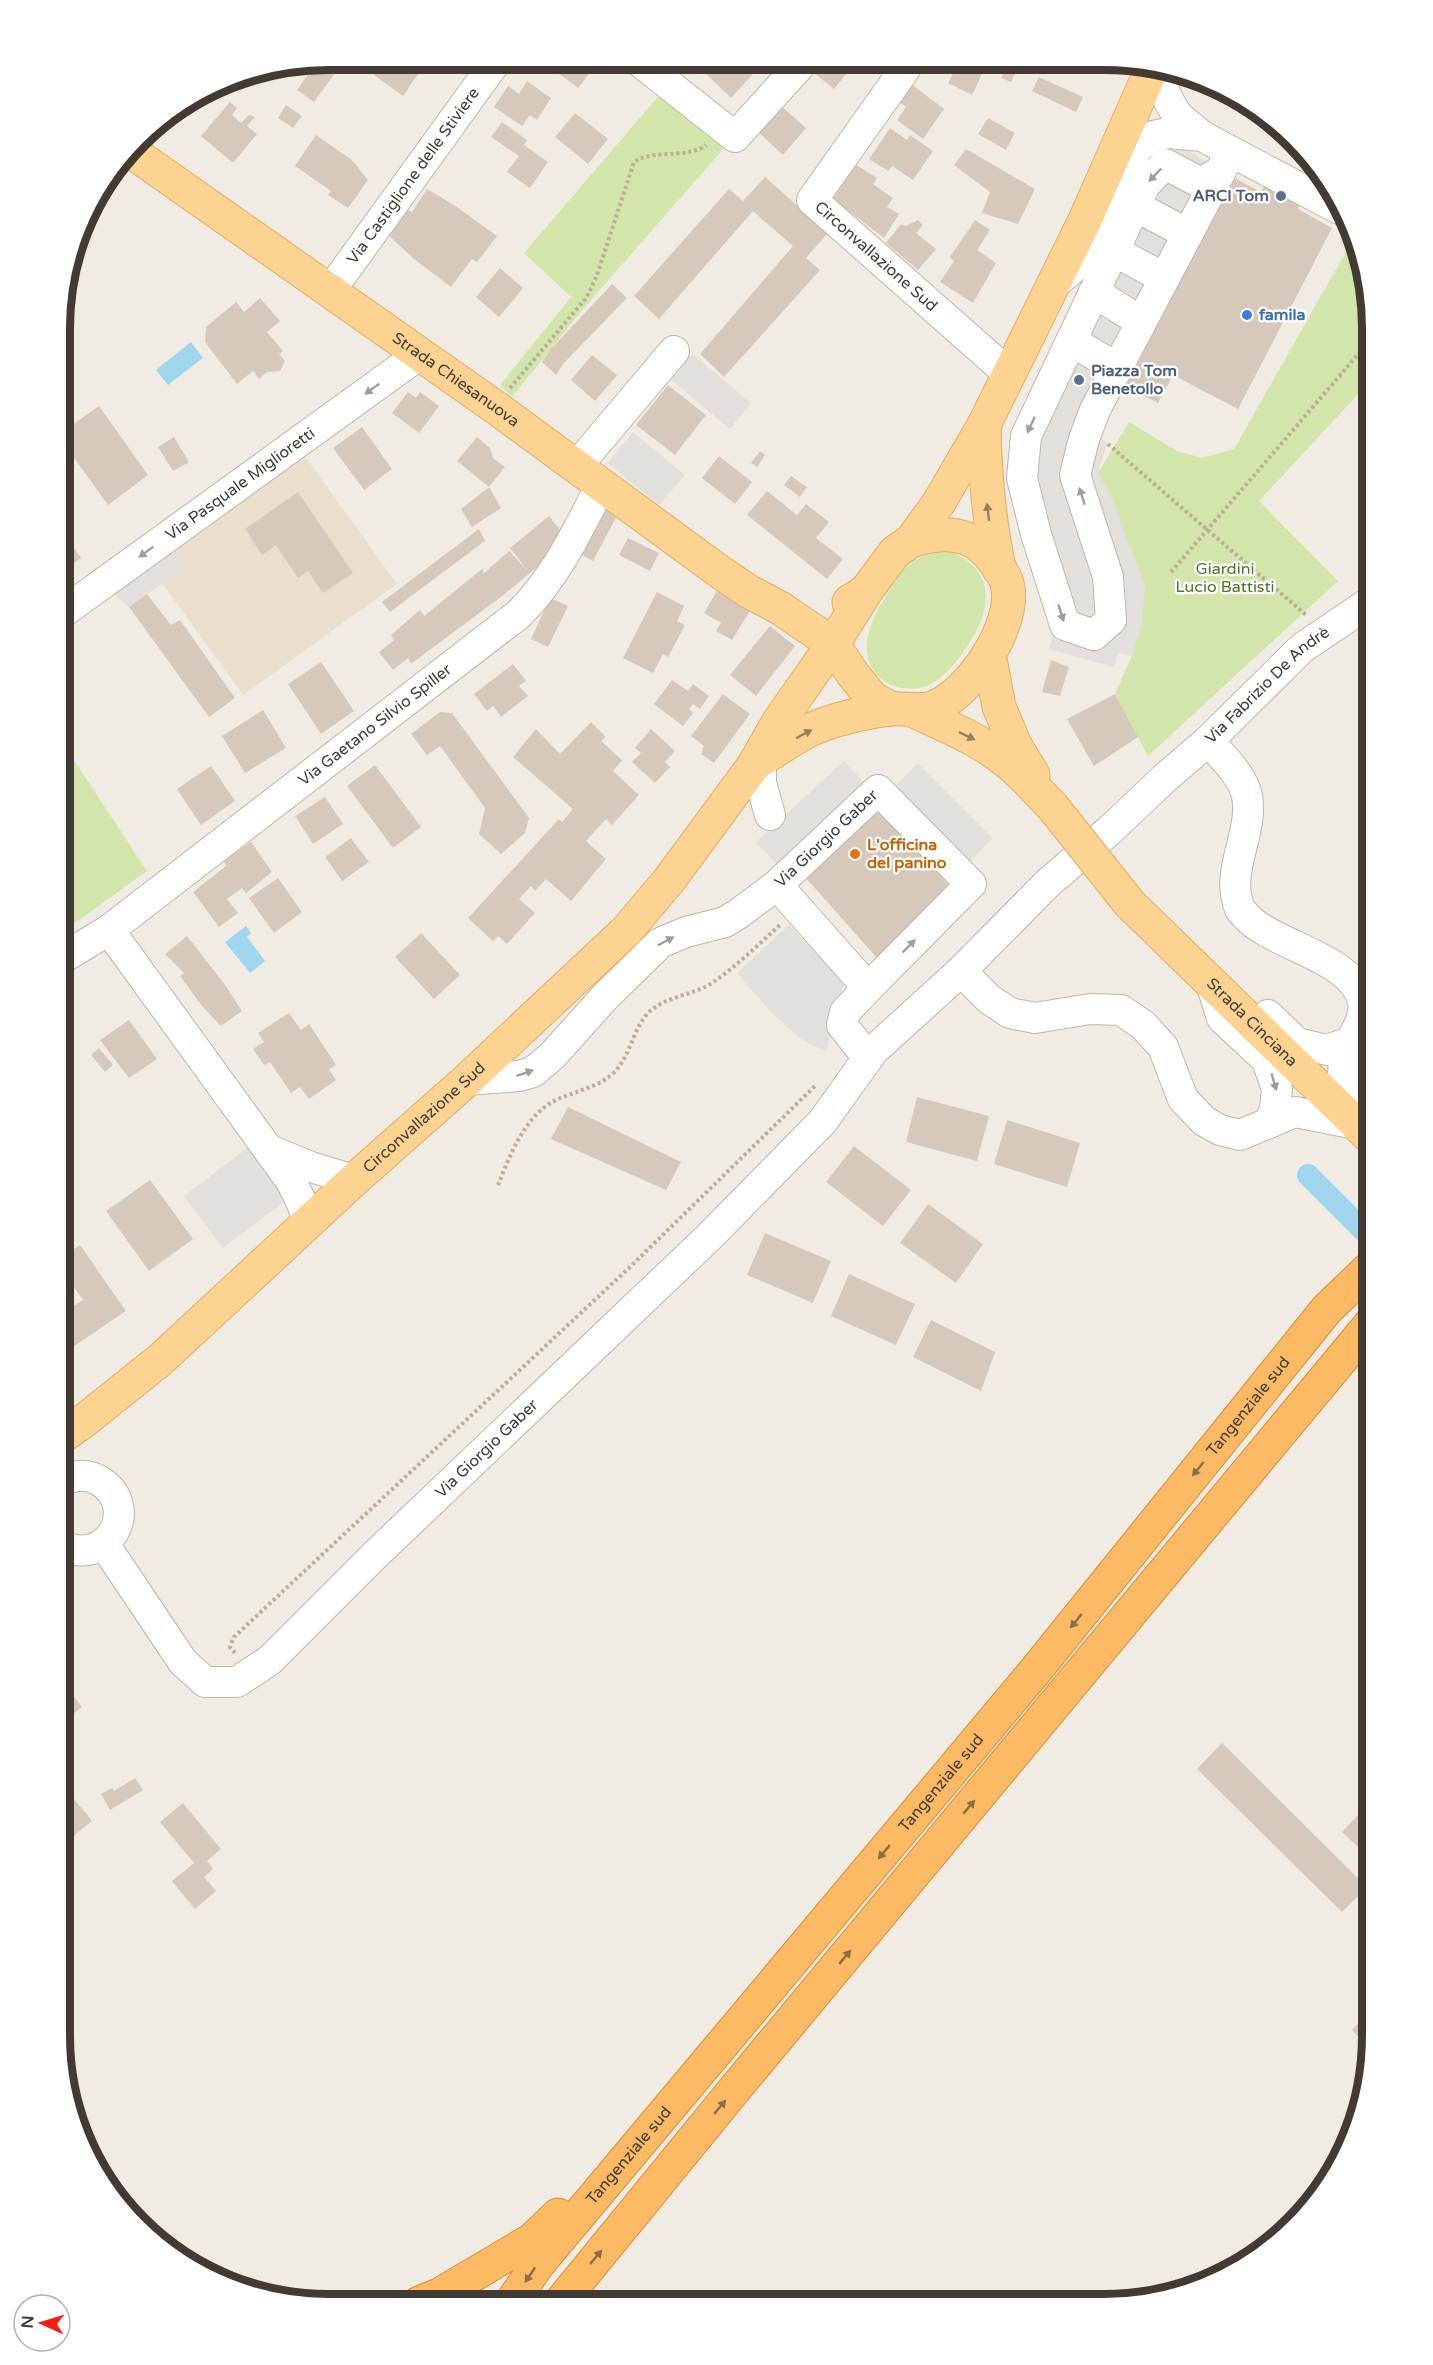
<svg xmlns="http://www.w3.org/2000/svg" width="1433" height="2365" font-family="'Varela Round',sans-serif">
  <rect width="100%" height="100%" fill="#f1ece3"/>
  <path fill="#eadfcd" d="M304,455L397,584L243,695L162,583L185,567L174,552Z"/>
  <path fill="#d2e6ac" d="M662,92L725,147L584,308L512,397L500,385L571,297L524,253Z
    M1355,236L1373,329V378L1259,501L1338,581L1148,756L1115,694L1132,656L1098,473L1129,422L1177,451L1202,458L1234,449Z
    M949,551C1001,571 990,615 964,651C948,673 931,693 902,688C892,686 885,683 878,676C853,648 875,613 891,588C896,581 901,572 907,566C919,556 934,552 949,551Z
    M62,742L147,871L61,933Z"/>
  <path fill="#e2dfdc" d="M1184,148L1221,171L1092,426L1107,444L1098,473L1109,492L1145,585L1142,624L1132,656L1118,653L1114,667L1049,649L1054,629L1042,554L1029,408L1157,157Z
    M692,354L751,403L730,429L671,380Z
    M633,432L685,475L659,505L608,463Z
    M174,552L185,567L129,607L113,594Z
    M844,761L869,788L781,869L756,842Z
    M918,763L993,838L966,866L892,789Z
    M789,925L844,982L826,1052L798,1037L769,1010L737,973Z
    M250,1146L289,1198L223,1248L184,1196Z"/>
  <path fill="#9fd6ee" d="M191,342L203,358L168,385L156,370Z
    M246,926L251,933L247,937L265,961L250,973L225,942Z"/>
  <g fill="none" stroke-linecap="round" stroke-linejoin="round">
    <path stroke="#9fd6ee" stroke-width="22" d="M1308,1175L1373,1240"/>
  </g>
  <path fill="#d6c9bc" d="M329,60L344,61L314,102L297,90L317,62Z
    M385,60H414L423,67L403,96L374,75Z
    M542,61H599L578,88Z
    M708,61H737L752,75L731,98L701,69Z
    M824,61L856,62L834,89L814,73Z
    M959,62H980L978,67L984,70L972,95L948,83Z
    M1009,62L1019,65L1011,82L1001,78Z
    M1039,77L1083,97L1076,112L1032,91Z
    M527,81L551,98L537,120L530,115L522,126L494,107L508,86L519,94Z
    M911,84L944,109L923,139L897,120L906,107L898,101Z
    M230,102L237,108L232,115L241,123L249,115L255,117L247,126L257,134L233,163L201,136Z
    M779,104L806,128L783,155L756,130Z
    M286,105L302,116L293,128L278,118Z
    M575,113L608,139L588,164L555,137Z
    M988,118L1015,133L1006,150L978,134Z
    M502,122L527,140L524,145L548,162L530,188L507,172L519,156L491,137Z
    M890,128L907,140L910,135L933,151L913,180L892,166L888,171L869,159Z
    M316,135L352,160L368,180L348,208L328,195L331,191L295,166Z
    M966,149L1035,189L1018,224L982,213L990,192L954,165Z
    M855,164L877,178L873,184L893,198L887,207L899,214L884,238L833,199Z
    M1229,175L1261,192L1268,179L1304,197L1298,209L1332,228L1238,409L1173,375L1158,403L1120,383Z
    M765,177L828,233L806,258L820,270L724,377L700,354L793,246L753,211L659,319L634,296L729,189L743,201Z
    M427,189L454,205L497,236L477,262L472,259L451,287L414,259L389,236L407,209L412,212Z
    M918,220L923,225L916,233L936,249L918,270L886,243L901,224L906,226Z
    M975,220L990,230L977,250L996,263L973,303L940,282L954,261L950,257Z
    M500,268L523,288L499,317L476,297Z
    M612,284L627,298L564,363L556,375L542,362L550,350Z
    M64,287L76,303L62,313V294Z
    M260,298L280,321L267,332L283,351L279,354L285,361L280,371L267,372L259,379L253,371L237,384L205,342L206,327L236,302L244,312Z
    M592,355L617,375L595,401L571,380Z
    M668,385L706,415L675,455L636,425Z
    M408,392L416,398L420,392L439,406L419,433L392,413Z
    M99,406L148,475L108,505L62,441V432Z
    M362,427L392,469L364,490L333,448Z
    M174,437L189,462L173,471L158,447Z
    M477,437L490,448L493,458L505,467L489,487L457,461Z
    M760,451L765,455L757,467L751,463Z
    M719,456L752,482L735,504L702,478Z
    M791,476L807,487L800,497L784,485Z
    M489,487L501,508L472,527L461,509Z
    M767,491L797,515L806,504L829,522L816,538L843,559L827,579L747,515Z
    M298,492L353,573L323,593L308,571L298,578L276,545L262,555L245,529Z
    M603,503L619,512L593,561L577,552Z
    M549,516L569,541L501,597L411,664L408,658L393,670L379,652L394,640L391,635L420,610L424,616L482,569L484,573L509,551L528,571L510,548Z
    M479,529L485,541L390,612L382,602Z
    M62,531L81,558L62,572Z
    M628,538L659,553L650,571L619,555Z
    M717,591L750,611L732,640L716,631L721,623L704,613Z
    M657,592L684,606L677,621L685,625L668,657L663,654L653,673L623,658Z
    M147,594L171,625L180,620L235,698L209,717L129,607Z
    M550,598L568,606L548,647L531,639Z
    M770,626L795,646L756,696L730,675Z
    M1051,660L1069,667L1060,696L1042,692Z
    M321,662L354,711L321,734L288,684Z
    M513,664L526,681L519,686L528,696L501,717L493,706L487,711L474,694Z
    M672,680L688,691L693,684L709,696L700,709L693,704L689,709L693,713L683,726L654,704Z
    M723,694L750,714L714,763L701,754L704,746L691,736Z
    M1115,694L1138,737L1094,766L1067,719Z
    M263,710L286,748L245,773L222,736Z
    M440,712L452,713L529,818L525,833L501,854L479,834L485,808L440,746L427,755L411,734Z
    M591,722L606,737L601,741L622,760L613,771L639,795L612,825L606,819L586,841L606,859L571,901L546,879L535,891L531,886L519,899L535,913L507,944L498,936L493,941L468,918L559,819L562,822L573,809L513,757L536,729L560,754Z
    M651,729L675,751L665,762L670,767L655,783L632,762L641,753L635,748Z
    M375,765L421,827L393,848L347,786Z
    M211,766L235,801L201,825L177,789Z
    M325,797L343,824L313,844L295,816Z
    M880,805L946,873L943,879L952,888L877,958L806,878Z
    M351,838L369,862L342,881L325,857Z
    M251,842L272,872L246,893L242,888L227,899L238,913L219,927L193,892L226,866L224,861Z
    M278,878L302,912L274,933L249,898Z
    M421,933L460,975L434,999L395,957Z
    M187,936L226,986L242,1011L221,1026L202,1006L180,976L184,973L165,954Z
    M289,1013L301,1030L309,1024L336,1065L329,1069L336,1080L309,1099L300,1087L291,1093L270,1062L264,1065L253,1049L264,1042L258,1033Z
    M129,1020L157,1059L129,1078L100,1040Z
    M99,1048L113,1065L105,1072L91,1055Z
    M917,1097L989,1116L977,1161L906,1142Z
    M568,1107L681,1162L666,1190L551,1139Z
    M1007,1120L1080,1143L1067,1187L994,1164Z
    M854,1146L911,1190L883,1226L826,1182Z
    M150,1180L193,1239L149,1271L106,1211Z
    M928,1204L983,1244L956,1283L900,1243Z
    M765,1233L831,1261L813,1303L747,1275Z
    M80,1245L126,1311L61,1355V1314L83,1300L61,1269V1258Z
    M849,1274L915,1304L896,1345L831,1316Z
    M931,1320L995,1352L981,1391L913,1357Z
    M60,1679L82,1707L64,1721L60,1716Z
    M1222,1743L1367,1887L1342,1912L1197,1769Z
    M135,1778L143,1790L110,1810L101,1794L112,1788L114,1791Z
    M69,1793L92,1821L60,1847V1801Z
    M1372,1800V1860L1342,1832Z
    M183,1803L221,1849L207,1861L213,1869L204,1877L216,1891L195,1909L172,1881L194,1863L160,1822Z
    M1372,2008V2050L1352,2030Z"/>
  <g fill="none" stroke-linecap="round" stroke-linejoin="round">
    <defs>
      <g id="minor">
        <path d="M639,61L735,137L804,61"/>
        <path id="s1" d="M905,69L812,200L1008,373"/>
        <path d="M1163,69L1164,91L1171,105L1178,116L1202,136L1339,209L1342,208"/>
        <path d="M1221,171L1201,183L1165,164L1145,185L1026,436L1022,478L1036,534L1065,625L1094,635L1111,620L1108,577L1075,475L1084,439L1095,410L1221,171L1230,151"/>
        <path d="M1135,206L1188,234"/>
        <path d="M1114,251L1164,278"/>
        <path d="M1053,285L1085,258L1137,148L1153,136L1168,133L1202,136"/>
        <path id="s2" d="M330,291L497,60"/>
        <path d="M1094,292L1141,322"/>
        <path d="M1071,341L1117,368"/>
        <path d="M576,467L674,351"/>
        <path id="s3" d="M62,613L420,354"/>
        <path d="M1208,741C1222,756 1243,776 1247,796C1254,834 1224,871 1240,909C1242,912 1246,916 1249,919C1278,947 1356,959 1363,1003C1365,1017 1357,1029 1351,1041C1336,1071 1345,1095 1356,1124"/>
        <path d="M761,760V783L770,815"/>
        <path d="M777,885L868,988L845,1012L842,1025L868,1058"/>
        <path d="M109,930L291,1181L301,1201L309,1223"/>
        <path id="s4" d="M61,959L109,930L519,614C556,577 577,532 601,485"/>
        <path d="M961,971L989,999L1010,1013L1035,1018L1090,1009L1121,1010L1143,1025L1163,1047L1183,1099L1204,1121L1220,1130L1240,1135L1295,1112L1356,1124"/>
        <path d="M1211,983L1222,1018L1267,1060L1277,1089L1275,1109L1269,1123"/>
        <path d="M1268,1015L1297,1043L1327,1050L1350,1042"/>
        <path id="s5" d="M467,1080L519,1076L533,1072L553,1055L604,998L660,943L686,932L725,922L738,914L777,885L878,790L971,884L868,988"/>
        <path d="M269,1150L311,1167L354,1180"/>
        <path id="s6" d="M104,1544L183,1662L205,1682H237L270,1660L374,1556L710,1236L823,1121L873,1051L961,971L1048,883L1110,830L1166,777L1208,741L1302,648L1373,600"/>
        <path d="M61,1545C107,1569 142,1508 100,1481C87,1473 73,1475 61,1482"/>
      </g>
      <g id="major">
        <path id="s7" d="M132,152L495,407L720,572L748,591L780,608L833,644L852,673L872,698L892,709"/>
        <path d="M984,425C985,478 989,518 999,569"/>
        <path d="M849,602L866,591L895,552L911,541L938,504L984,425L1085,220L1153,66"/>
        <path d="M989,654L999,707L1015,745L1033,775"/>
        <path d="M914,711C948,727 984,741 1012,766C1026,778 1039,793 1052,806"/>
        <path d="M758,762C773,752 788,742 804,733C826,721 867,711 892,709C905,708 918,712 932,708C970,695 1018,623 1007,583C1003,571 990,554 980,546C959,530 934,534 911,541"/>
        <path id="s8" d="M1130,904L1373,1140"/>
        <path id="s9" d="M61,1437L80,1424L160,1360L354,1180L467,1080L627,930L670,879L754,765L779,721L833,644L866,591"/>
      </g>
      <g id="highway">
        <path d="M419,2303L439,2295L532,2240L558,2215"/>
        <path id="s10" d="M511,2303L538,2264L1036,1670L1327,1309L1373,1265"/>
        <path d="M560,2303L734,2090L1373,1321"/>
      </g>
    </defs>
    <use href="#minor" stroke="#bfb5a9" stroke-width="32"/>
    <use href="#major" stroke="#e1ad61" stroke-width="35"/>
    <use href="#highway" stroke="#da8c34" stroke-width="35"/>
    <path stroke="#beac97" stroke-width="4" stroke-dasharray="3 3" stroke-linecap="butt" d="M510,388L587,297L597,275L634,162C656,148 685,160 706,145
      M1108,444L1306,615
      M1171,572L1373,337
      M498,1185C510,1155 525,1115 556,1100C573,1092 595,1088 610,1076C630,1060 631,1033 647,1014C664,996 692,996 712,983C737,966 759,944 781,924
      M235,1653L230,1647L234,1637L629,1268L815,1086"/>
    <use href="#minor" stroke="#fff" stroke-width="30"/>
    <use href="#major" stroke="#fdd391" stroke-width="33"/>
    <use href="#highway" stroke="#fcb964" stroke-width="33"/>
    <defs>
      <path id="major-bridge" d="M1052,806L1130,904"/>
    </defs>
    <use href="#major-bridge" stroke="#e1ad61" stroke-width="35" stroke-linecap="butt"/>
    <use href="#major-bridge" stroke="#fdd391" stroke-width="33"/>
  </g>
  <defs><path id="oneway-solid" d="M-6-.8H1V-3.2L6.5 0L1 3.2V.8H-6Z" transform="scale(1.5)"/></defs>
  <g fill="#a19d99">
    <use href="#oneway-solid" transform="translate(1155 175) rotate(134)"/>
    <use href="#oneway-solid" transform="translate(372 389) rotate(144)"/>
    <use href="#oneway-solid" transform="translate(1031 425) rotate(115)"/>
    <use href="#oneway-solid" transform="translate(1082 496) rotate(-108)"/>
    <use href="#oneway-solid" transform="translate(146 552) rotate(144)"/>
    <use href="#oneway-solid" transform="translate(1061 613) rotate(72)"/>
    <use href="#oneway-solid" transform="translate(666 941) rotate(-28)"/>
    <use href="#oneway-solid" transform="translate(909 946) rotate(-45)"/>
    <use href="#oneway-solid" transform="translate(525 1073) rotate(-19)"/>
    <use href="#oneway-solid" transform="translate(1274 1082) rotate(74)"/>
  </g>
  <g fill="#977f5d">
    <use href="#oneway-solid" transform="translate(988 512) rotate(-97)"/>
    <use href="#oneway-solid" transform="translate(804 734) rotate(-28)"/>
    <use href="#oneway-solid" transform="translate(967 736) rotate(26)"/>
  </g>
  <g fill="#8d6d47">
    <use href="#oneway-solid" transform="translate(1198 1469) rotate(129)"/>
    <use href="#oneway-solid" transform="translate(1076 1621) rotate(129)"/>
    <use href="#oneway-solid" transform="translate(969 1807) rotate(-50)"/>
    <use href="#oneway-solid" transform="translate(884 1852) rotate(130)"/>
    <use href="#oneway-solid" transform="translate(845 1957) rotate(-50)"/>
    <use href="#oneway-solid" transform="translate(720 2107) rotate(-50)"/>
    <use href="#oneway-solid" transform="translate(596 2257) rotate(-50)"/>
    <use href="#oneway-solid" transform="translate(530 2275) rotate(124)"/>
  </g>
  <g fill="#5c6f8a" stroke="#fff" stroke-width="2">
    <circle cx="1281" cy="196" r="6"/>
    <circle cx="1079" cy="380" r="6"/>
  </g>
  <circle fill="#3f7fe0" stroke="#fff" stroke-width="2" cx="1247" cy="315" r="6"/>
  <circle fill="#e8710a" stroke="#fff" stroke-width="2" cx="855" cy="854" r="6"/>
  <g text-anchor="middle" dominant-baseline="central" stroke-width="4.5" stroke-linejoin="round" paint-order="stroke">
    <g font-size="16" fill="#433b33" stroke="#fff">
      <text stroke="none"><textPath href="#s2" startOffset="142">Via Castiglione delle Stiviere</textPath></text>
      <text stroke="none"><textPath href="#s1" startOffset="246">Circonvallazione Sud</textPath></text>
      <text stroke="none"><textPath href="#s7" startOffset="396">Strada Chiesanuova</textPath></text>
      <text stroke="none"><textPath href="#s3" startOffset="220">Via Pasquale Miglioretti</textPath></text>
      <text stroke="none"><textPath href="#s6" startOffset="1640">Via Fabrizio De Andrè</textPath></text>
      <text stroke="none"><textPath href="#s4" startOffset="392">Via Gaetano Silvio Spiller</textPath></text>
      <text stroke="none"><textPath href="#s5" startOffset="448">Via Giorgio Gaber</textPath></text>
      <text stroke="none"><textPath href="#s8" startOffset="170">Strada Cinciana</textPath></text>
      <text stroke="none"><textPath href="#s9" startOffset="484">Circonvallazione Sud</textPath></text>
      <text stroke="none"><textPath href="#s10" startOffset="1161">Tangenziale sud</textPath></text>
      <text stroke="none"><textPath href="#s6" startOffset="546">Via Giorgio Gaber</textPath></text>
      <text stroke="none"><textPath href="#s10" startOffset="675">Tangenziale sud</textPath></text>
      <text stroke="none"><textPath href="#s10" startOffset="189">Tangenziale sud</textPath></text>
    </g>
    <g font-size="16" font-weight="bold" fill="#4e5e75" stroke="#fff" text-anchor="end">
      <text x="1269" y="196">ARCI Tom</text>
      <text x="1091" y="371" text-anchor="start">Piazza Tom<tspan x="1091" dy="18">Benetollo</tspan></text>
    </g>
    <g font-size="16" font-weight="bold" fill="#366cbe" stroke="#fff" text-anchor="start">
      <text x="1259" y="315">famila</text>
    </g>
    <g font-size="16" fill="#4c7328" stroke="#fff">
      <text x="1225" y="569">Giardini<tspan x="1225" dy="18">Lucio Battisti</tspan></text>
    </g>
    <g font-size="16" font-weight="bold" fill="#c56008" stroke="#fff" text-anchor="start">
      <text x="867" y="845">L'officina<tspan x="867" dy="18">del panino</tspan></text>
    </g>
  </g>
  <path d="M0 0H1433V2365H0ZM328 70H1104A258 258 0 0 1 1362 328V2036A258 258 0 0 1 1104 2294H328A258 258 0 0 1 70 2036V328A258 258 0 0 1 328 70Z" fill="#fff" fill-rule="evenodd"/>
  <path fill="none" stroke="#433b33" stroke-width="8" d="M328 70H1104A258 258 0 0 1 1362 328V2036A258 258 0 0 1 1104 2294H328A258 258 0 0 1 70 2036V328A258 258 0 0 1 328 70Z"/>
  <g transform="translate(42 2323) rotate(274)"><circle r="28" fill="#ffffff" stroke="#b4b1ad" stroke-width="1.5"/>
  <path d="M0-4.5L10 22L0 15L-10 22Z" fill="#f71f15"/>
  <text y="-9" font-size="16" font-weight="bold" text-anchor="middle" fill="#433b33">N</text>
  </g>
</svg>
